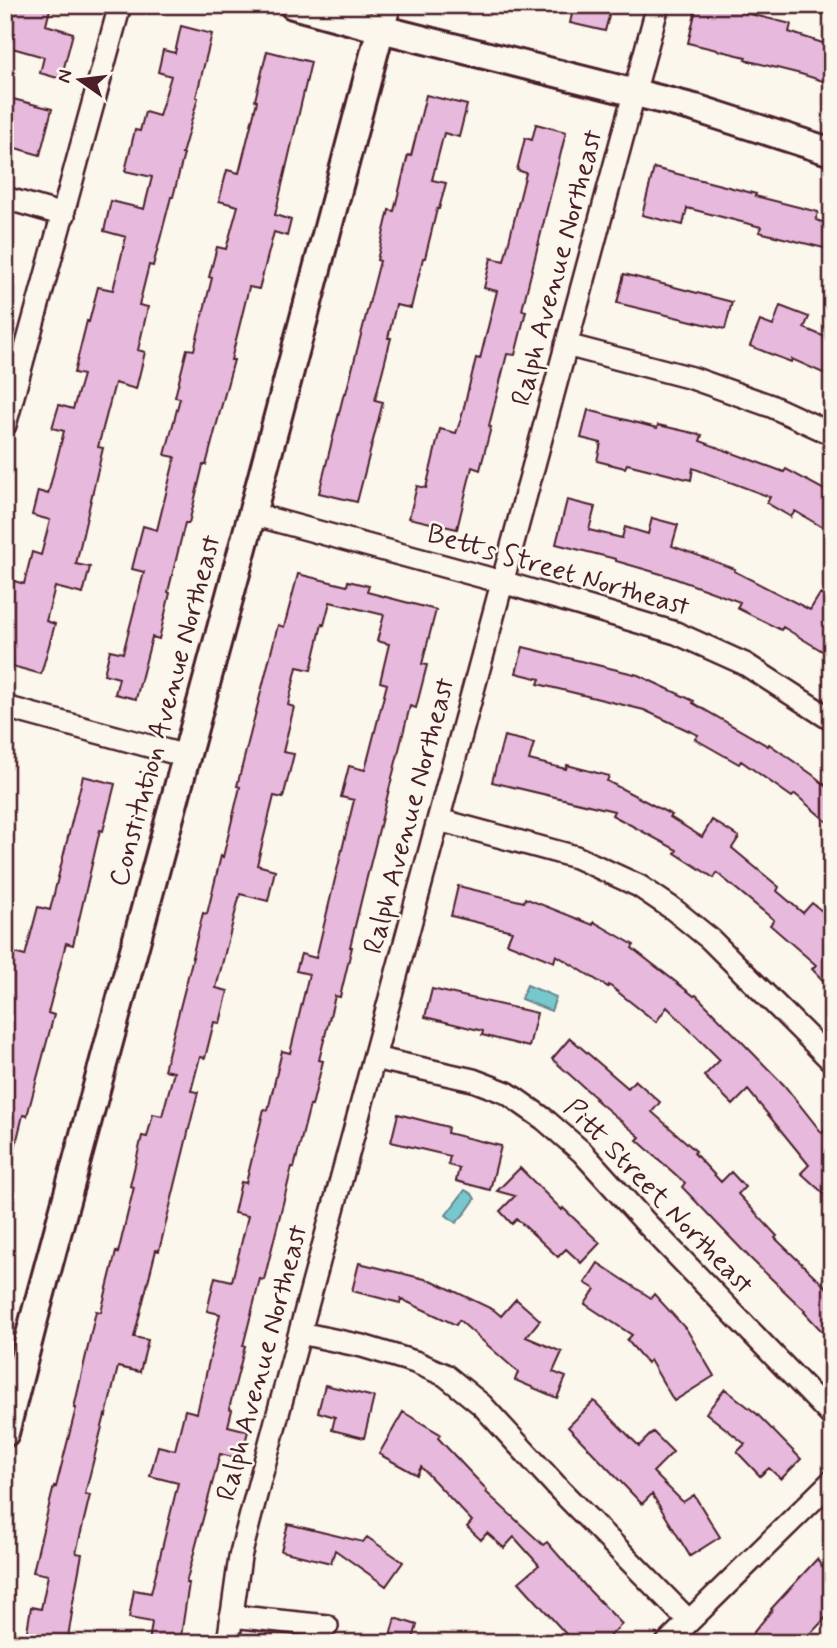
<svg xmlns="http://www.w3.org/2000/svg" width="837" height="1648" font-family="Mynerve,sans-serif">
  <rect width="100%" height="100%" fill="#fbf7ec"/>
  <filter id="ink" filterUnits="userSpaceOnUse"><feTurbulence type="fractalNoise" baseFrequency=".0143" numOctaves="2"/><feDisplacementMap in="SourceGraphic" scale="14" xChannelSelector="R" yChannelSelector="G"/><feConvolveMatrix kernelMatrix="1 2 1 2 8 2 1 2 1" color-interpolation-filters="sRGB"/></filter>
  <g filter="url(#ink)">
    <path fill="#77c8cd" stroke="#65848c" stroke-width="2" d="M527,985L556,997L551,1011L521,999Z
      M465,1190L472,1194L475,1199L466,1212L456,1223L446,1215Z"/>
    <path fill="#e7badd" stroke="#4a1f2b" stroke-width="2" d="M5,5H51L46,25L73,33L61,79L40,73L44,57L5,46Z
      M574,5H612L605,31L570,23Z
      M697,5H744L742,12L791,24L789,32L832,46V84L801,74L745,60L746,57L688,43Z
      M181,26L212,34L196,97L198,98L182,154H184L173,197H171L153,266L149,265L139,305L148,307L138,350L145,352L136,389L115,383L98,447L103,448L76,564L90,567L83,594L55,587L46,621L55,624L41,674L5,664V590L8,579L24,584L32,552L41,555L50,520L32,515L38,491L48,494L64,431L52,428L59,405L73,409L83,375L74,373L87,321L89,322L98,287L113,290L126,237L104,231L111,201L144,209L152,177L125,171L135,130L140,131L145,112L159,116L171,76L158,72L163,50L175,53Z
      M267,51L311,62L275,215L291,220L287,236L274,232L259,289L249,287L231,360H234L221,408L206,465H203L189,523H185L168,592L170,593L159,639L152,637L136,699L115,694L119,678L104,674L110,650L123,653L144,572L132,569L143,526L157,530L175,457L165,455L180,398L175,397L187,349L194,350L212,278L209,277L217,247L226,249L238,206L219,201L227,170L239,173L257,101L255,100Z
      M426,95L467,105L459,137L444,133L432,180L446,183L439,209H437L425,258H423L411,308L396,305L388,338H391L375,400L383,402L357,502L319,493L344,393H346L380,261L377,260L389,210L394,211L408,155L411,156Z
      M5,97L52,109L40,155L5,145Z
      M536,124L566,132L522,310L526,311L515,355L507,354L489,426L491,427L480,470L472,467L457,529L409,518L417,486L426,488L440,429L456,433L461,419L476,358L480,359L497,291L484,288L491,258L504,261L526,173L517,170L525,138L532,140Z
      M654,168L756,194L755,196L818,212L816,220L832,225V250L759,232L761,227L687,208L683,225L642,215Z
      M624,274L732,302L725,329L617,303Z
      M780,306L809,317L804,328L832,340V377L792,359L791,362L750,346L760,321L773,326Z
      M588,410L657,428L658,425L702,435L700,441L784,472L786,469L832,494V533L795,511L791,517L767,503L770,497L693,468L691,480L627,464L625,468L597,461L601,443L581,438Z
      M567,500L595,507L589,530L622,538L625,527L648,534L652,518L678,525L672,546L735,569L734,571L810,610L820,594L832,602V657L783,627L781,630L737,608L740,602L668,576L616,561V559L556,544Z
      M298,574L347,586L348,581L369,586L367,592L436,610L422,664L427,665L416,708L410,706L362,897L350,947H352L340,997L335,996L319,1060L323,1061L312,1106L310,1105L294,1168L292,1167L264,1280L260,1279L243,1346H245L229,1409L232,1410L228,1426L248,1431L241,1459L220,1454L186,1583H189L180,1643H149L152,1622L129,1618L134,1590L151,1593L178,1483L150,1476L158,1446L175,1450L185,1410L197,1413L220,1314L207,1311L215,1277L232,1281L248,1216L234,1213L241,1182L246,1183L264,1109L268,1110L282,1051L290,1053L309,974L296,971L301,954L316,958L354,800L341,797L349,766L365,770L387,684L380,682L389,644L377,641L384,615L330,602L324,625L322,624L311,670L297,667L288,705L294,707L283,752L294,754L283,798L274,796L257,865L275,870L268,901L240,894L216,988L228,991L220,1023L214,1022L205,1058L200,1057L191,1091L198,1092L159,1251L156,1250L134,1337L148,1340L140,1372L118,1367L106,1416L105,1415L85,1494L90,1495L76,1553L82,1554L71,1613H72L67,1643H25L31,1607L41,1609L48,1575L33,1572L39,1546L54,1486L56,1487L76,1408H74L96,1311L101,1312L116,1252L118,1253L134,1187L130,1186L142,1136L147,1137L153,1114L162,1116L174,1072L164,1070L193,957H192L203,913L207,914L221,856L223,857L240,787L237,786L278,625L284,627Z
      M523,647L638,675L694,701L693,703L768,746L769,744L813,775L832,791V826L795,794L792,797L741,761L739,764L695,739L698,735L644,710L538,684L540,679L516,673Z
      M504,736L534,743L529,760L566,769L567,765L609,776L607,781L672,815L670,817L702,837L712,820L739,837L732,848L779,887L777,891L803,913L812,903L832,919V990L812,969L816,965L770,925L774,920L717,873L714,878L675,853L677,850L612,815L614,811L492,782Z
      M83,776L115,784L103,831L100,830L73,945L66,943L48,1013L54,1015L27,1116L23,1115L12,1160H5V1078L12,1051L5,1050V971L10,952L25,956L38,907L50,910Z
      M458,886L524,902L525,898L593,925L594,922L634,945L632,948L694,996L696,995L784,1085L822,1133L832,1122V1201L801,1173L809,1165L748,1090L733,1105L704,1076L720,1060L667,1007L656,1022L609,985L608,987L556,955L554,962L507,943L512,931L451,916Z
      M432,989L537,1013L529,1047L482,1035L483,1031L425,1017Z
      M570,1038L628,1088L635,1080L660,1102L652,1112L696,1151L694,1153L721,1182L731,1172L745,1187L738,1194L777,1236L775,1238L832,1293V1342L804,1312L805,1311L750,1258L682,1187L685,1183L637,1140L640,1137L595,1099L596,1098L552,1059Z
      M398,1114L448,1127L447,1133L501,1146L490,1190L456,1181L459,1168L448,1165L450,1156L391,1142Z
      M520,1168L562,1210L563,1208L600,1243L581,1263L566,1249L558,1257L517,1219L512,1224L500,1211L515,1196L497,1191Z
      M359,1263L433,1281L494,1310L501,1316L516,1299L540,1320L526,1337L562,1352L553,1372L566,1377L557,1398L515,1380L518,1372L459,1320L456,1325L401,1299L400,1303L352,1291Z
      M598,1263L651,1298L654,1294L687,1330L714,1376L674,1401L650,1360L647,1363L627,1340L632,1335L585,1304L595,1289L585,1283Z
      M325,1385L374,1397L364,1438L332,1430L335,1417L318,1412Z
      M725,1389L757,1414L801,1459L781,1479L769,1468L760,1476L737,1452L745,1444L706,1413Z
      M594,1401L639,1446L653,1432L673,1452L653,1472L683,1502L694,1495L720,1537L690,1556L652,1494L642,1504L568,1427Z
      M403,1412L440,1434L438,1438L487,1490L486,1492L543,1545L547,1542L587,1588L622,1624L603,1643H574L519,1582L539,1565L514,1537L504,1548L487,1533L481,1540L467,1527L472,1521L421,1467L417,1475L379,1454Z
      M288,1524L363,1542L367,1537L403,1562L386,1586L335,1550L331,1563L281,1551Z
      M817,1559L822,1567L832,1560V1611L802,1643H745L772,1610L771,1609Z
      M395,1618L417,1625L412,1643H388Z"/>
    <g fill="none" stroke-linecap="round" stroke-linejoin="round">
      <defs>
        <path id="minor" d="M5,198L64,215
          M566,345L692,378L771,406L832,434
          M5,425L120,5
          M252,514L502,582L676,633L745,664L832,720
          M5,707L186,756
          M439,820L576,857L639,886L673,909L710,939L832,1061
          M374,1058L473,1080L507,1093L544,1119L582,1152L647,1224L832,1416
          M300,1333L362,1346L415,1362L445,1375L482,1405L561,1491L689,1621
          M231,1616L327,1626
          M228,1643L240,1557L256,1495L658,5
          M667,1643L832,1481"/>
        <path id="tertiary" d="M293,5L381,29L695,108L832,152
          M5,1433L34,1319L252,514L387,5"/>
      </defs>
      <use href="#minor" stroke="#4a1f2b" stroke-width="26"/>
      <use href="#tertiary" stroke="#4a1f2b" stroke-width="32"/>
      <use href="#minor" stroke="#fbf7ec" stroke-width="21"/>
      <use href="#tertiary" stroke="#fbf7ec" stroke-width="26"/>
    </g>
  </g>
  <g text-anchor="middle" dominant-baseline="central" stroke-width="5" stroke-linejoin="round" paint-order="stroke">
    <g font-size="28" fill="#4a1f2b" stroke="#fbf7ec">
      <text transform="translate(558 268) rotate(-75)">Ralph Avenue Northeast</text>
      <text transform="translate(558 571) rotate(16)">Betts Street Northeast</text>
      <text transform="translate(166 711) rotate(-75)">Constitution Avenue Northeast</text>
      <text transform="translate(410 816) rotate(-75)">Ralph Avenue Northeast</text>
      <text transform="translate(658 1197) rotate(46)">Pitt Street Northeast</text>
      <text transform="translate(263 1363) rotate(-75)">Ralph Avenue Northeast</text>
    </g>
  </g>
  <rect width="837" height="1648" fill="none" stroke="#fbf7ec" stroke-width="28"/>
  <rect x="14" y="14" width="809" height="1620" fill="none" stroke="#4a1f2b" stroke-width="2.5" filter="url(#ink)"/>
  <g transform="translate(80 80) rotate(284)" stroke="#fbf7ec" stroke-width="5" paint-order="stroke">
  <path d="M0-5L12 26L0 18L-12 26Z" fill="#4a1f2b"/>
  <text y="-10" font-size="19" font-weight="bold" text-anchor="middle" fill="#4a1f2b">N</text>
  </g>
</svg>
